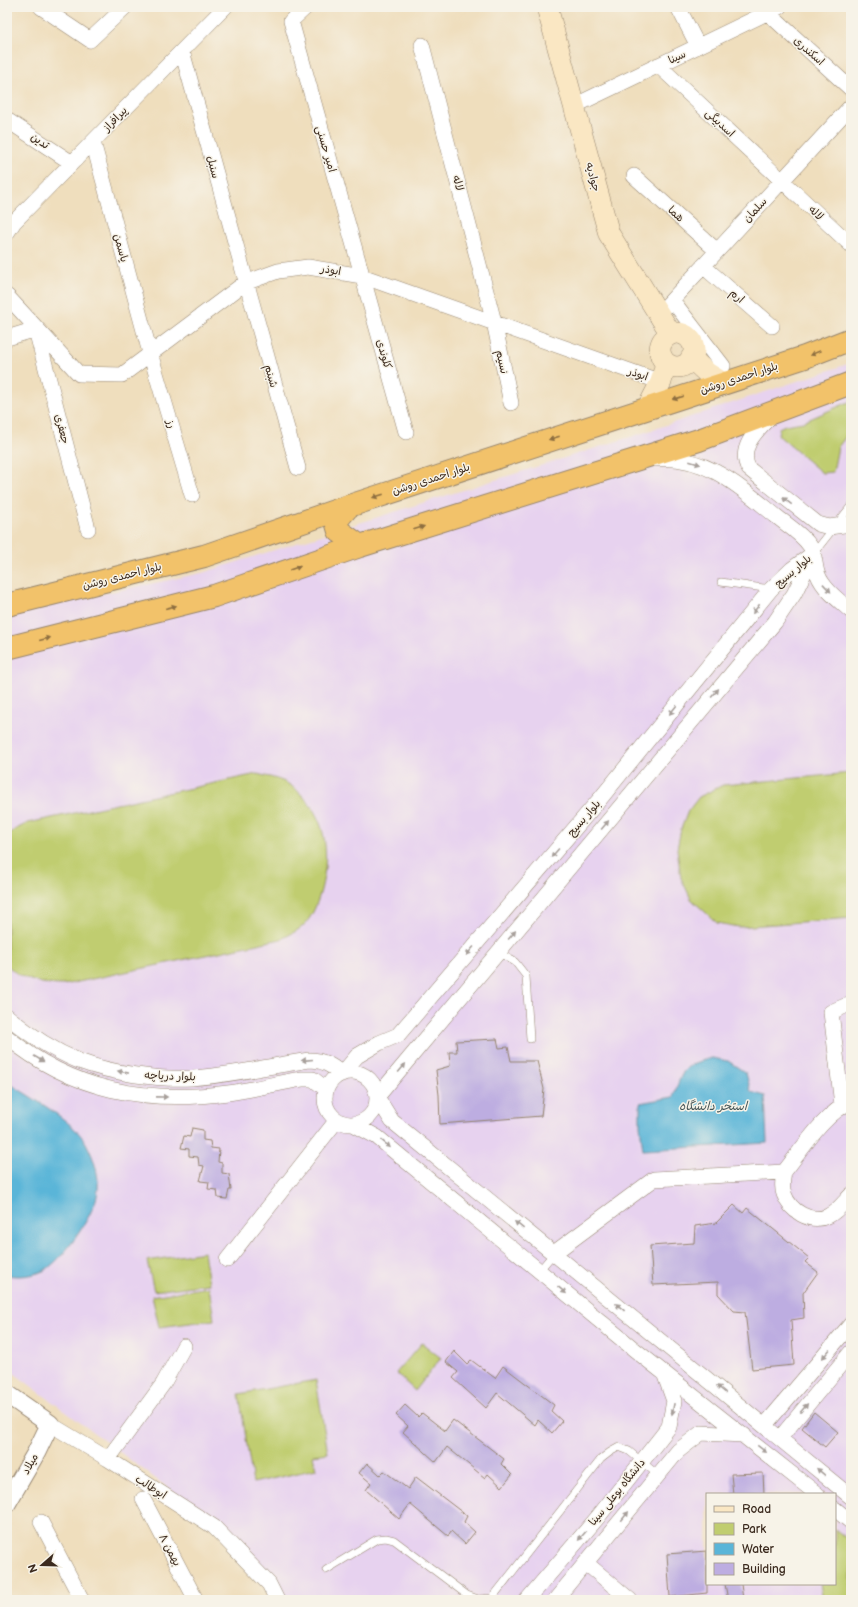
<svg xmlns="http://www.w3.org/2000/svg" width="858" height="1607" font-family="'Balsamiq Sans','Playpen Sans Arabic',sans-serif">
  <rect width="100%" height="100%" fill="#f7f3e8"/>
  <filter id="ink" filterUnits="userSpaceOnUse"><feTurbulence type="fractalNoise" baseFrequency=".025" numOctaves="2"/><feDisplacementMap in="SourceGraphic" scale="8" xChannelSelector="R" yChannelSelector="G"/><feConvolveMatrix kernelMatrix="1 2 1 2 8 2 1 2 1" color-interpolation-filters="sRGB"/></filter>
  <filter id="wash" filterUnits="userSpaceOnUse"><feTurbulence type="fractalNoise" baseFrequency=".012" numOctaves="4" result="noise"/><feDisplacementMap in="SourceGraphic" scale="16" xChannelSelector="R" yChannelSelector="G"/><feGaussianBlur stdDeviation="0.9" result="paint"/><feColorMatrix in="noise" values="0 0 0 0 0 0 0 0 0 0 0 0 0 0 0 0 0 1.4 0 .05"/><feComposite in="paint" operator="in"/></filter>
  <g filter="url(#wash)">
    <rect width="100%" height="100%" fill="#efdebd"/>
    <path fill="#e7d2ef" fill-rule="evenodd" d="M851,363V1600H277L250,1551L215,1523L7,1368V614L202,573L637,435ZM707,1494H835V1584H707Z"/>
    <path fill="#c0cd6f" stroke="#7e7c46" d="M851,401V430L838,447L833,472L822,473L778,435L779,428L785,425L803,422Z
      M851,773V918L739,927L717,923L691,899L681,878L677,849L681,829L688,811L699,797L723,785Z
      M257,774C269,777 284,779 294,788C326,814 331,851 321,890C318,901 314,913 306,923C300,930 289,935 281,939L64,985C44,985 22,981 7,965V836L14,830L28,823Z
      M204,1252L209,1284L154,1291L147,1261Z
      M209,1287L214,1320L159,1327L152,1296Z
      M422,1343L441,1358L415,1391L396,1373Z
      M316,1380L328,1453L313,1455L316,1469L253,1483L239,1394Z
      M835,1529L851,1542V1600H823L820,1584H835Z"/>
    <path fill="#5ab5d8" stroke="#4a707b" d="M712,1058L728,1061L746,1073L751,1092L765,1096L767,1143L643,1150L640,1125V1103L673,1097C684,1069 681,1066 712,1058Z
      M7,1082C30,1097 73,1120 86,1143C94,1158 101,1178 97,1196C92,1217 63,1261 43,1271C32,1276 18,1277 7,1275Z"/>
    <g id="blocks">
      <path fill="#bdade1" d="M497,1039L499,1048L508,1047L511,1061H537L544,1089L541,1116L440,1124L439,1095L436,1070L450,1066L449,1052H457L456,1041Z
        M192,1128L203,1130V1140L210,1141L211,1148L219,1149L218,1162L222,1163V1173L229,1174L231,1190H229L227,1199L218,1198L217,1190L208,1189L209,1182L200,1181L204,1166L199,1165L198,1157L189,1156V1149L181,1148L184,1136L190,1137Z
        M734,1205L743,1213L747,1208L809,1258L805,1262L818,1272L803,1293L804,1318L791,1320L794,1365L752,1369L745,1312L734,1311L718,1294V1282L653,1285L650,1246L694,1243L695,1226L716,1223Z
        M454,1351L467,1364L471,1360L495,1378L503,1366L554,1405L551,1411L562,1421L552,1433L538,1420L535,1425L497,1393L486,1408L453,1378L458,1372L446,1362Z
        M405,1405L418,1417L422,1413L445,1431L453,1420L504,1459L501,1464L512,1475L502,1487L488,1474L485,1478L447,1447L436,1462L403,1432L408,1426L396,1415Z
        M814,1412L838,1432L825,1447L802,1428Z
        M367,1463L380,1475L384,1471L408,1489L416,1477L467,1516L464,1522L475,1532L465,1544L451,1531L448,1536L410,1504L399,1519L366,1490L371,1483L359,1473Z
        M763,1473L764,1494H733L731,1474Z
        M707,1551V1593L670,1597L667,1554Z
        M725,1584H741L743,1600H728Z"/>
    </g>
  </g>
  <g filter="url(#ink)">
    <use href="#blocks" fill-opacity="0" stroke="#95846e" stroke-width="1"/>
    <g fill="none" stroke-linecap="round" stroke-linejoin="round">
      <defs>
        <path id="service" d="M814,553L851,506
          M721,582L771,589
          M498,952L515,962L526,976L530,1039
          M539,1271L554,1253
          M326,1570L377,1539L386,1538L394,1540L467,1595L478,1599L492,1598L601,1459L610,1452L619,1447L629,1451L658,1475"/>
        <path id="minor" d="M41,7L90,40L125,7
          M306,7L291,21L406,432
          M678,7L698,46
          M768,13L851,89
          M422,45L494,322L511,403
          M182,51L298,468
          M658,65L851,245
          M574,106L779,7
          M7,120L72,163
          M93,142L150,353L192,495
          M634,176L717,251
          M7,233L14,222L225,7
          M703,266L772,326
          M7,296L79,374L122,375L245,283L278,271L308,267L362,276L661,382
          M672,300L723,366
          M659,314L851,106
          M36,330L88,529
          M7,338L36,329
          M771,416C757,430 737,448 749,469L818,524L829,527L851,524
          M655,459C705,454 740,487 776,516C787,525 802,534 810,546C816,555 814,566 818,575C824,590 840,601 851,611
          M814,553L794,594L775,622L377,1097L392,1121L851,1497
          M7,1016C28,1034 52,1050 79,1061C111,1073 157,1080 192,1078C231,1075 270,1066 309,1060C323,1060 331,1065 342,1074L357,1056L379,1043L398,1035L600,799L771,589L792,569L811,555
          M7,1037C72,1091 146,1104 228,1093C252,1090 277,1083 302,1079H313L326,1089
          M325 1098a26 26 0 1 1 52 0a26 26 0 1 1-52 0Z
          M851,1102C825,1112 801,1151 784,1172C783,1179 781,1187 784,1194C790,1211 810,1224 828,1216C838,1211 844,1202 851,1195
          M842,1105L831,1012L845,1006L851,1005
          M353,1124L377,1137L635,1350L817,1494
          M554,1253L654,1179L784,1172
          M227,1260L337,1120
          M50,1424L108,1459L214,1527L269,1584L277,1600
          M765,1425L851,1324
          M780,1438L851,1352
          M108,1459L163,1384L184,1346
          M143,1499L196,1600
          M835,1509L851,1522
          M41,1522L82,1600
          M586,1563L630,1600
          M527,1600L598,1517L669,1427L674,1401L664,1373
          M555,1600L678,1451L701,1433L744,1435"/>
        <path id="tertiary" d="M7,1394L50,1424L36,1453L7,1503"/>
        <path id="secondary" d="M547,7L609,234L671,334
          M660 350a17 17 0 1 1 34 0a17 17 0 1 1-34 0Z
          M691,358L707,373L723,383
          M648,407L661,382L666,363"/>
        <path id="trunk" d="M349,506L336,521L339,531L360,546
          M7,605L204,556L349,506L805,357L851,339
          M7,648L214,596L360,546L699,440L851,383"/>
      </defs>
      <use href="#service" stroke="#95846e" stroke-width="8"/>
      <use href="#minor" stroke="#95846e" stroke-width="16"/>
      <use href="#tertiary" stroke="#95846e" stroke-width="20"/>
      <use href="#secondary" stroke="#95846e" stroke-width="22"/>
      <use href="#trunk" stroke="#95846e" stroke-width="24"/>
      <use href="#service" stroke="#fff" stroke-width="7"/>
      <use href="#minor" stroke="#fff" stroke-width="15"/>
      <use href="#tertiary" stroke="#fff" stroke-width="18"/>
      <use href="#secondary" stroke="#fae7c3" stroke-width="21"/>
      <use href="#trunk" stroke="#f2c26a" stroke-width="22"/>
    </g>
    <defs><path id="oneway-solid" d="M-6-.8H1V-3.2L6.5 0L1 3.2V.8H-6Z"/></defs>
    <g fill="#8d6e40">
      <use href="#oneway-solid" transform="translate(815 353) rotate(158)"/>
      <use href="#oneway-solid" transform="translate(678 398) rotate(162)"/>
      <use href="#oneway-solid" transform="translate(554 438) rotate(162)"/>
      <use href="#oneway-solid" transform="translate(378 496) rotate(162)"/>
      <use href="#oneway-solid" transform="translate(419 528) rotate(-17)"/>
      <use href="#oneway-solid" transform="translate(295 568) rotate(-19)"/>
      <use href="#oneway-solid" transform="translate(171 607) rotate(-14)"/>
      <use href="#oneway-solid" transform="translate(45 639) rotate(-14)"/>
    </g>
    <g fill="#a79f9a">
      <use href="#oneway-solid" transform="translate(695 463) rotate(16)"/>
      <use href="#oneway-solid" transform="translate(787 501) rotate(-142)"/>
      <use href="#oneway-solid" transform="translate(827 588) rotate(47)"/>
      <use href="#oneway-solid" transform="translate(756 609) rotate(127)"/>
      <use href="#oneway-solid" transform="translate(715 693) rotate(-50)"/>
      <use href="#oneway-solid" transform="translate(673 710) rotate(129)"/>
      <use href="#oneway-solid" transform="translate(605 825) rotate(-50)"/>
      <use href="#oneway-solid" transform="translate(555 853) rotate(131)"/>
      <use href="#oneway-solid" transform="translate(512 935) rotate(-50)"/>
      <use href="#oneway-solid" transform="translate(470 951) rotate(131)"/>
      <use href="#oneway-solid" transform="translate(39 1059) rotate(31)"/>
      <use href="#oneway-solid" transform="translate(307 1060) rotate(175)"/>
      <use href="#oneway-solid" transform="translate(402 1068) rotate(-50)"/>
      <use href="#oneway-solid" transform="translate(123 1072) rotate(-169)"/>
      <use href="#oneway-solid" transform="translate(162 1097) rotate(1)"/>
      <use href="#oneway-solid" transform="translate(386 1144) rotate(40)"/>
      <use href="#oneway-solid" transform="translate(519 1225) rotate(-141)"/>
      <use href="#oneway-solid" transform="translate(562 1290) rotate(40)"/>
      <use href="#oneway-solid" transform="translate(620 1307) rotate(-141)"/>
      <use href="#oneway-solid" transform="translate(826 1354) rotate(130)"/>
      <use href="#oneway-solid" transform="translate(721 1389) rotate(-141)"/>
      <use href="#oneway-solid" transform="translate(804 1408) rotate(-50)"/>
      <use href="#oneway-solid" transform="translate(673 1409) rotate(101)"/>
      <use href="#oneway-solid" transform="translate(762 1449) rotate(38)"/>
      <use href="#oneway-solid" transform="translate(821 1472) rotate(-140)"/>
      <use href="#oneway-solid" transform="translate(625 1516) rotate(-51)"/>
      <use href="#oneway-solid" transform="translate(582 1536) rotate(131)"/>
    </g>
  </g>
  <g text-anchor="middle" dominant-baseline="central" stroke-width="3" stroke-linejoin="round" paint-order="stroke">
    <g font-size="11" fill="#3b2a1e" stroke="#f7f3e8">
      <text transform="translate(809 51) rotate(42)">اسکندری</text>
      <text transform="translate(677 57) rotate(-26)">سینا</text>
      <text transform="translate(115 119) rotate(-46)">پیرافراز</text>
      <text transform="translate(720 123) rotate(43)">اسدبیگی</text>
      <text transform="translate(40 141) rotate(34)">تدین</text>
      <text transform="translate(326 149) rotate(74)">امیر حسنی</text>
      <text transform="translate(213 167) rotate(75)">سنبل</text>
      <text transform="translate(593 177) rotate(75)">جوادیه</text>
      <text transform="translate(458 183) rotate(75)">لاله</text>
      <text transform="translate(755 210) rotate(-47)">سلمان</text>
      <text transform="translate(816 213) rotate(43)">لاله</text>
      <text transform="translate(676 214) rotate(43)">هما</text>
      <text transform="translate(121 248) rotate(75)">یاسمن</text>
      <text transform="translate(331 270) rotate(9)">ابوذر</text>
      <text transform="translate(737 296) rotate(41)">ارم</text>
      <text transform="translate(384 354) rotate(74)">کلوندی</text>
      <text transform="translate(502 362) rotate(78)">نسیم</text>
      <text transform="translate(638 374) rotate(19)">ابوذر</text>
      <text transform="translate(271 376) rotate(74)">شبنم</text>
      <text transform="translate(739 378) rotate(-18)">بلوار احمدی روشن</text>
      <text transform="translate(171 424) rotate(73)">رز</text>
      <text transform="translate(62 429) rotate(75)">جعفری</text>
      <text transform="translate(431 479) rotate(-18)">بلوار احمدی روشن</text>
      <text transform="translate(793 571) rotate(-40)">بلوار بسیج</text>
      <text transform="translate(122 576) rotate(-14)">بلوار احمدی روشن</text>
      <text transform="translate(584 818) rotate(-49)">بلوار بسیج</text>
      <text transform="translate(170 1076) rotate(2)">بلوار دریاچه</text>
      <text transform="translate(30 1464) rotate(-61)">میلاد</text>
      <text transform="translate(151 1487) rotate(32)">ابوطالب</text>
      <text transform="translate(617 1492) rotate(-51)">دانشگاه بوعلی سینا</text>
      <text transform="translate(170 1550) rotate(62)">بهمن ۸</text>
    </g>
    <g font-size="12" font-style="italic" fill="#445456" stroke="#f7f3e8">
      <text x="713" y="1106">استخر دانشگاه</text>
    </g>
  </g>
  <rect width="858" height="1607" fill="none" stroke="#f7f3e8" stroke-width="24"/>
  <rect x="706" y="1493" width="130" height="92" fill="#f7f3e8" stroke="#aca397"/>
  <rect x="714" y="1506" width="20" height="6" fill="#fae7c3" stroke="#aca397"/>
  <text x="742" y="1513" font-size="12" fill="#3b2a1e">Road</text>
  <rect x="714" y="1523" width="20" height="12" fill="#c0cd6f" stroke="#aca397"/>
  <text x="742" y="1533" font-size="12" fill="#3b2a1e">Park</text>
  <rect x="714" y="1543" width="20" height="12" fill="#5ab5d8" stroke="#aca397"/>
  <text x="742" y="1553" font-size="12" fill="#3b2a1e">Water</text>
  <rect x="714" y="1563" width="20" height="12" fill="#bdade1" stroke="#aca397"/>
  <text x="742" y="1573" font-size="12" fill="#3b2a1e">Building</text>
  <g transform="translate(42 1565) rotate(250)" stroke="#f7f3e8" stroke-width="3" paint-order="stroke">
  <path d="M0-3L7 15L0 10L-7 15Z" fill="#3b2a1e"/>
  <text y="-6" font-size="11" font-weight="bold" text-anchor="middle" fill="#3b2a1e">N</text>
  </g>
</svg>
